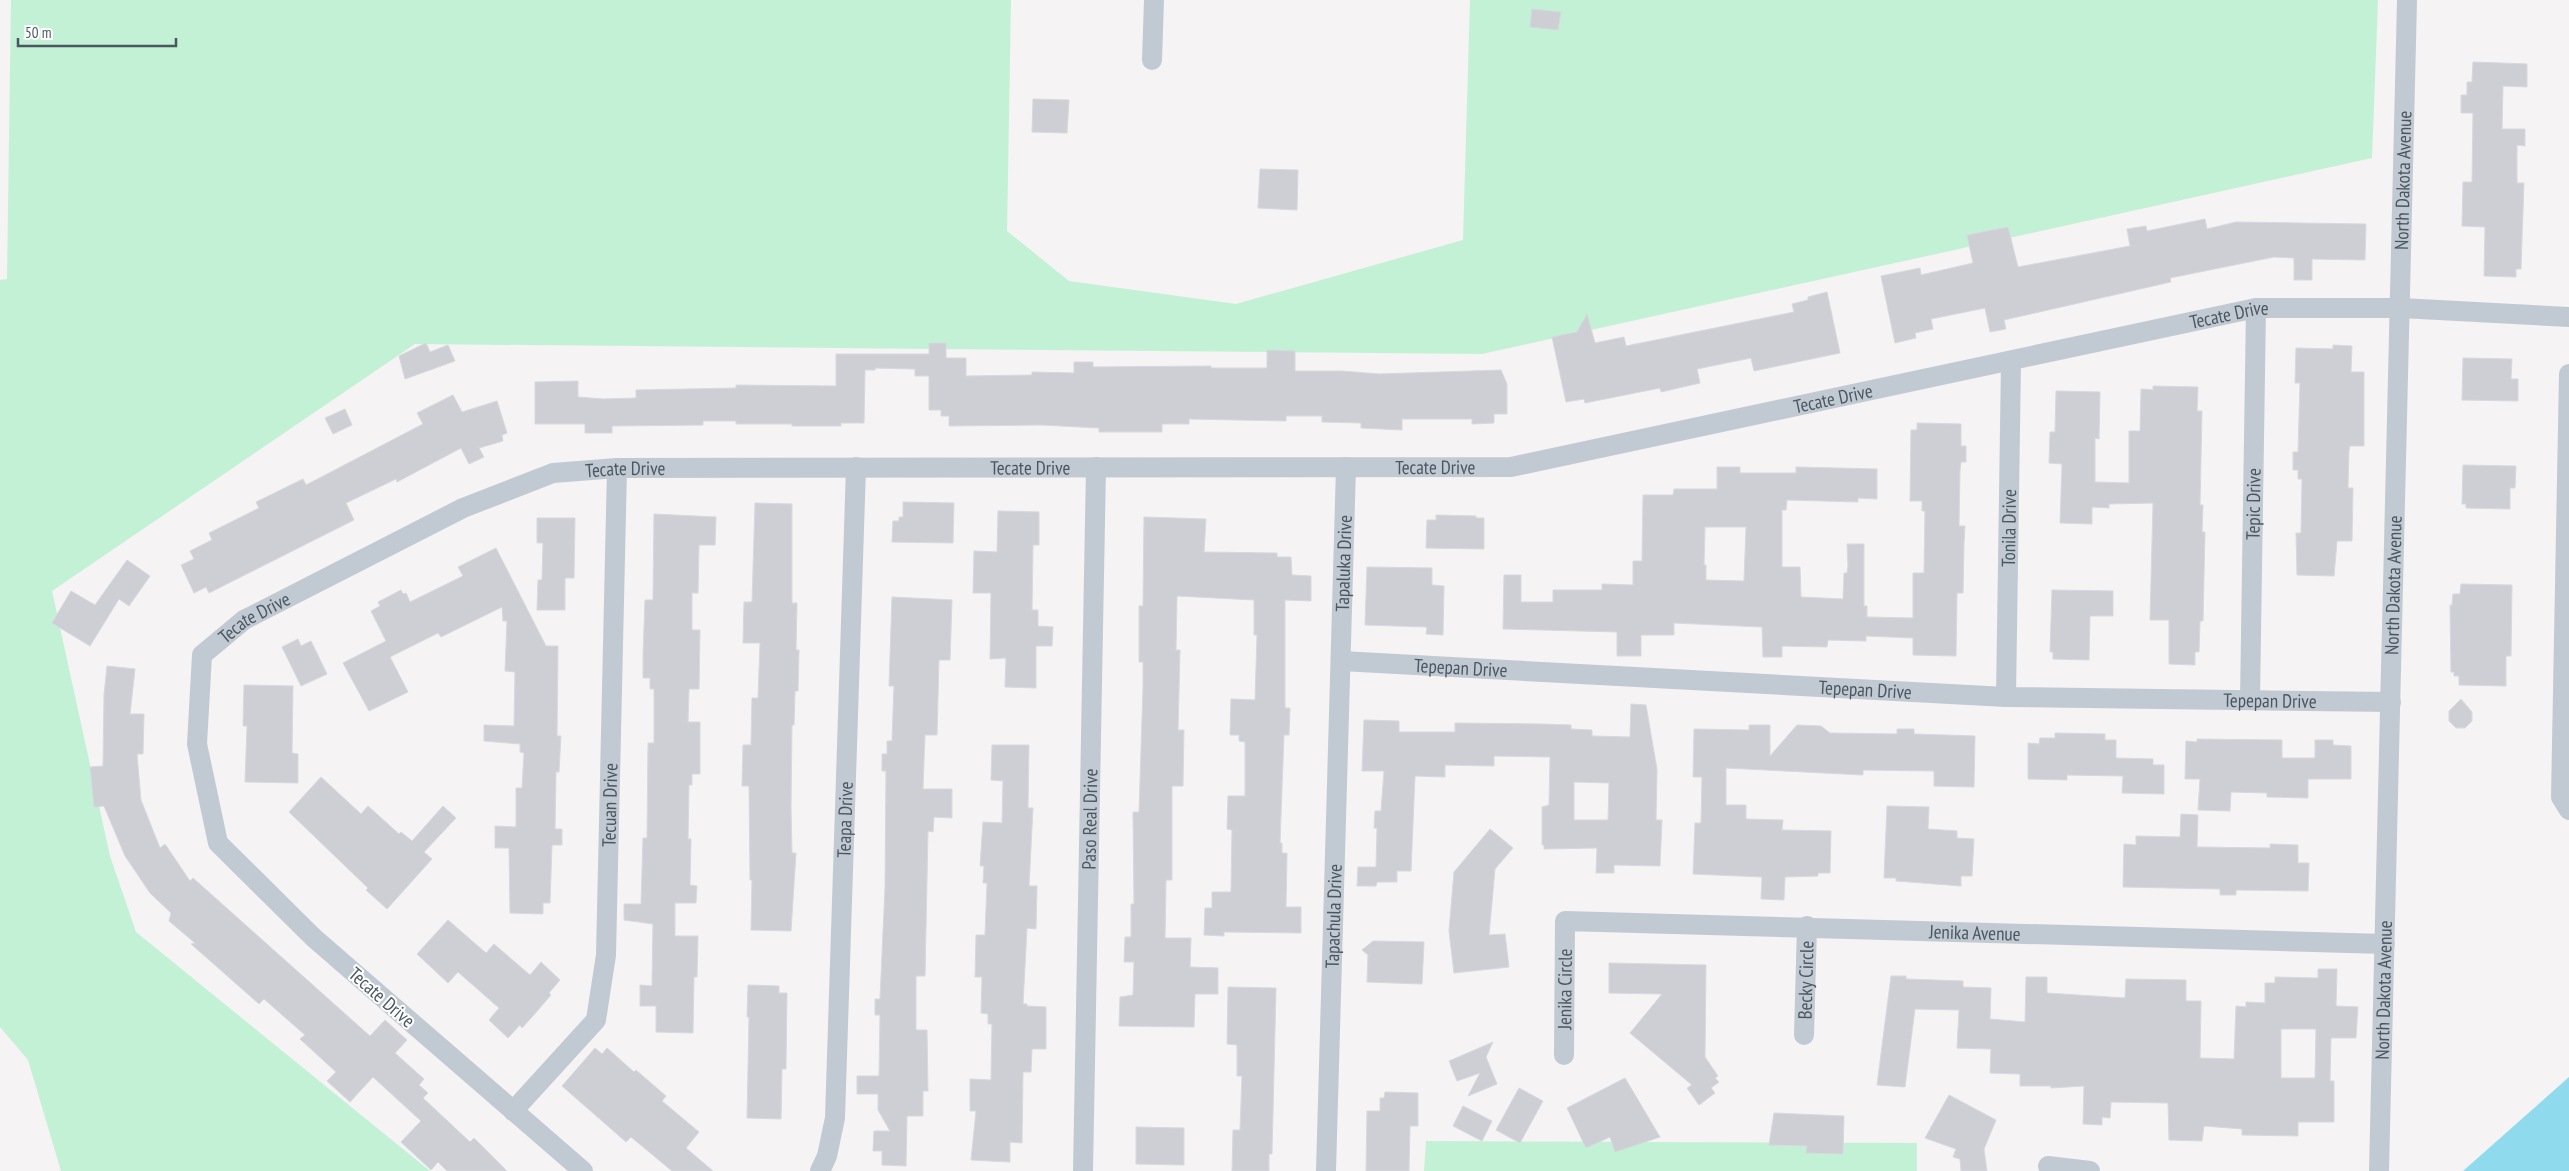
<svg xmlns="http://www.w3.org/2000/svg" width="2569" height="1171" font-family="'PT Sans Narrow',sans-serif">
  <rect width="100%" height="100%" fill="#f5f3f3"/>
  <path fill="#c3f1d5" d="M11,0H1011L1007,231L1069,281L1236,304L1463,240L1470,0H2378L2372,158L1482,354L415,344L52,591L110,856L136,932L430,1171H61L28,1060L0,1027V280L7,279Z
    M1426,1141L1917,1143V1171H1424Z"/>
  <path fill="#90daee" d="M2569,1077V1171H2463Z"/>
  <path fill="#cdcfd5" stroke="#d7d9de" fill-rule="evenodd" d="M1532,9L1561,12L1558,30L1530,27Z
    M2473,62L2527,64V87L2503,86L2502,129H2525V146L2517,145V183H2524L2521,269H2516V277L2484,276L2485,227L2462,226L2463,182H2472L2473,113H2461V95H2467V82H2472Z
    M1033,99L1069,100L1067,133L1032,132Z
    M1260,169L1298,170L1297,210L1258,208Z
    M2205,219L2207,229L2236,222L2366,224L2365,260L2312,259V280H2294V258L2274,257L2170,278L2171,282L2004,320L2006,329L1990,332L1985,308L1931,319L1933,329L1915,333L1916,338L1895,343L1881,276L1920,268L1921,275L1973,263L1967,235L2008,227L2018,267L2130,246L2127,229L2146,226L2147,231Z
    M1827,292L1840,353L1754,371L1751,358L1697,369L1700,383L1661,392L1660,388L1585,403L1584,399L1566,402L1552,337L1577,332L1587,314L1595,343L1624,337L1626,346L1794,312L1792,304L1808,300V297Z
    M426,343L430,352L448,345L455,361L405,379L399,356Z
    M929,343H946V358H966V376L1032,375V372L1074,373V362H1093V367L1211,366V368H1267V350L1295,351V371H1342L1379,374L1501,370L1507,384V414H1494V423L1472,424V419H1402V430L1361,428V423L1322,422V416H1286V421L1189,419V424H1162V432H1099V428L1042,425L949,426V416H941V410H929V376H915V369L875,368V370H865L864,423H841V426H792V424H736V421H703V425L612,426V433H585V424H535V382L578,381V397L603,399L636,398V390L736,388V385L836,386V354H929Z
    M2333,345L2352,346L2351,372H2364V446H2350L2349,450L2348,488H2353L2352,541H2337L2334,576L2297,575L2296,533H2301L2302,479H2298V470H2293V452H2298L2300,383H2295L2296,348L2333,349Z
    M2463,358L2512,359L2511,379H2518V401L2462,400Z
    M2153,386L2198,387L2197,411H2202L2200,505H2203L2202,532H2205L2203,621H2200L2199,652H2195V665L2169,664V620H2150L2153,503L2109,504V508L2092,507V524L2060,523L2062,464L2049,463L2050,432H2055L2056,391L2100,392L2099,439L2095,438V482L2129,483V431H2140L2141,389L2153,390Z
    M453,395L462,412L497,401L507,433L502,435L503,441L479,448L484,457L469,464L461,448L397,482L396,479L346,503L354,520L209,593L206,587L194,593L181,565L194,559L190,551L212,540L209,533L259,508L256,502L303,479L306,485L423,424L417,413Z
    M345,409L352,425L333,434L325,418Z
    M1917,423L1961,424V446H1966V462H1961L1960,471L1959,526H1965L1964,543L1963,593H1957L1956,656L1913,655V638L1866,636V641L1828,640L1827,647L1782,646V657H1763L1762,627L1674,623V635H1641V656H1617V632L1503,629L1504,575H1521V602H1553V590H1602V584L1633,585V561H1642L1643,495H1673L1674,489H1717V467H1740V473H1796V467L1877,469V499L1858,498V502L1787,500L1786,510H1782V567H1800L1801,597L1843,599L1844,573H1847L1848,566L1847,544H1864V606H1867V617L1913,618V573H1924L1925,511H1922V501H1910L1911,430H1917ZM1705,527H1746L1744,581L1706,580V565H1704Z
    M2463,465L2516,466L2515,488H2510V509L2466,508V504H2462Z
    M903,502L954,503L953,543L892,542L893,521H899V517H903Z
    M755,503L792,504V603H797L796,650H799L798,691H795L794,725H792L791,808L792,853H796L791,931L751,930L752,880H750L749,786H742L743,745H751L752,698H758L760,643H743L744,602H752Z
    M998,511L1039,512V545H1033L1032,610H1038V626L1053,627L1052,646H1036V688L1005,687L1006,658L990,659L991,593H973L974,551L997,552Z
    M654,514L716,517L715,545H699L698,593H692V630H700L699,689H689L688,722H700V774H692V785H689L688,839H691L690,885L697,886L696,903H675V936H698L697,977H694L693,1033L656,1032V1006H640V985L652,986L653,924L624,920V904H641L643,838H647L648,743H654V689H650V678H643V656L645,600H653Z
    M1436,515L1476,516V518H1484V549L1426,548L1427,520H1436Z
    M1144,517L1206,519L1204,552L1277,553V557H1291L1292,575L1311,576V601L1285,600V708H1290L1289,735H1284L1280,843H1282V853H1287L1286,907H1301V933L1224,932V936L1204,935L1205,908H1212V892H1231L1232,830L1227,829L1228,796H1245V742L1239,741V735H1230L1231,699L1255,700L1257,635H1254V600L1177,596L1176,650H1180L1178,730H1184L1183,786H1172V880H1166L1165,938H1191L1190,967L1218,968V994H1195L1194,1027L1119,1026L1120,997L1133,995L1134,962H1124L1125,937H1131V904H1134L1133,812H1139L1143,687V662H1139V606H1143Z
    M537,518H575L574,578H565V610H537L538,580H542L543,543H537Z
    M496,548L546,646H558L557,736H561L559,772H556L555,829H562V845H552L550,903H543V914L510,913L509,848H495V826L516,827V788H522L524,753L520,752V744L484,741V725L514,726L515,672L505,671L507,621H503L502,607L441,637L438,633L390,657L408,692L369,711L343,663L386,641L371,611L380,606L378,602L401,590L403,594L406,593L410,602L463,576L458,567Z
    M127,560L150,576L129,606L119,599L90,646L52,623L71,591L95,605Z
    M1367,567L1432,568V585L1444,586L1443,635L1426,634L1427,627L1365,625Z
    M2461,584L2512,585L2511,656H2506V686L2459,685V676H2454V672H2451L2450,605H2452L2453,594H2460Z
    M2052,590L2113,591V616H2090L2089,660L2053,659V652H2050Z
    M892,597L952,600L950,660H939L937,735H925L923,789H952V818L934,817L933,832L928,831L925,976H916V1030H927L928,1091H923V1116H907L906,1166L882,1165V1151H873L874,1131H890L878,1110V1094H857V1076H879L880,1015H875V999H880L885,887L886,771H882V754H887V741H892L894,686H889Z
    M298,639L301,646L311,641L327,674L301,686L282,647Z
    M107,666L135,669L130,714H144L143,754H137L141,800L160,848L165,844L190,881L193,878L370,1036L385,1020L407,1040L395,1053L424,1079L419,1085L428,1093L423,1098L470,1142L474,1138L507,1171H447L438,1162L431,1170L401,1142L421,1121L373,1077L350,1102L327,1081L336,1072L300,1039L305,1035L264,999L259,1004L191,944L195,943L169,921L171,913L150,893L125,856L104,806L94,807L90,767L103,766L104,695Z
    M244,685L293,686L292,753L298,754V783L245,782L247,726H243Z
    M2461,699L2472,712V721L2465,728H2456L2449,721V711Z
    M1631,704L1646,705L1657,769L1656,820H1662L1660,866L1614,865V873H1596L1597,848L1544,849V845H1542V807L1549,805L1550,757L1494,756V766L1445,765V777L1415,776L1411,871H1397V882H1377L1376,886H1357L1358,867H1376L1377,828H1374L1375,811H1381L1384,771H1362L1364,720L1399,721V732H1455V723L1542,724L1571,725V729L1592,730V736L1630,737ZM1574,782L1609,783L1608,820H1574Z
    M1749,725H1770V756L1797,725L1821,726L1830,733L1897,734V729H1914V734L1975,736L1974,787L1934,786V771L1863,770V775L1726,768V805H1746V819L1783,820L1782,830L1831,831L1830,873H1818V876L1785,877L1784,900L1761,899L1762,877L1693,874L1695,823H1701L1702,777H1693L1694,729L1749,730Z
    M2055,733L2105,734V740H2116V758L2153,759V765H2164V794L2122,793L2123,776L2067,775V780L2028,779V743L2039,744L2040,738H2055Z
    M2197,739L2282,740V758H2315V740H2333V745L2351,746V779H2308V798L2267,797V793L2231,792L2230,811L2198,810L2200,779H2185L2186,741L2197,742Z
    M992,745H1029L1028,808H1033L1029,886H1037L1036,929L1027,928L1023,1004H1027V1006L1046,1007V1049H1032L1031,1072H1023L1022,1143L1010,1142V1162L971,1160L976,1111H970V1079L991,1080L992,1024H988V1014L981,1013L982,977H975L976,935H985L987,883H983L984,866H980L983,822L1002,823L1003,781L991,780Z
    M321,777L361,814L368,806L399,834L401,832L412,841L443,806L456,818L424,852L432,859L387,909L366,890L368,888L289,812Z
    M1887,806L1929,807L1928,829L1957,831V838L1974,839L1972,876H1961V886L1896,881V878H1884Z
    M2181,814L2198,815L2197,847L2270,848V844L2298,845V863H2309L2308,891L2236,890V895H2220V889L2123,887L2124,844L2136,845V836L2180,837Z
    M1490,829L1513,848L1495,869L1489,935L1505,934L1509,967L1454,973L1449,931L1454,872Z
    M448,920L486,953L494,944L530,975L541,962L560,980L549,993L551,995L532,1017L522,1028L520,1025L508,1038L489,1020L499,1008L458,972L448,983L417,954Z
    M1373,941L1424,942L1422,984L1367,982L1368,955L1362,950Z
    M1609,963L1706,965L1705,1057L1718,1076L1715,1078L1719,1082L1711,1088L1715,1093L1699,1105L1687,1088L1692,1085L1630,1033L1662,994L1609,993Z
    M2318,969H2337L2336,1006L2358,1007L2356,1038H2331L2330,1081H2334V1122H2298V1136L2242,1135V1129L2204,1126L2202,1141L2169,1140L2168,1103L2111,1102L2110,1118L2102,1117V1125L2083,1124L2084,1086L2051,1088V1086H2020V1074L1990,1073L1991,1049L1957,1048L1959,1010L1915,1009L1905,1087L1877,1085L1891,976H1906V979L1963,981V987L1991,988L1990,1019L2025,1022L2026,977H2047V993L2125,998L2126,979L2186,980V1001H2201L2200,1058L2234,1059L2236,1006L2246,1007V1002L2265,1003V983H2275V977L2318,978ZM2281,1029H2316L2315,1078H2281Z
    M748,985L779,986V993H787L786,1069H782L781,1119L747,1118L749,1017H747Z
    M1228,987L1276,988L1272,1154H1269V1171H1232L1233,1130H1240L1242,1076H1237V1045L1227,1044Z
    M1493,1042L1486,1057L1497,1084L1468,1096L1480,1073L1457,1081L1449,1061Z
    M595,1048L602,1054L607,1048L634,1072L636,1070L666,1096L662,1101L699,1132L686,1148L713,1171H672L631,1137L626,1142L562,1086Z
    M1625,1078L1660,1137L1615,1152L1610,1137L1586,1148L1567,1108Z
    M1519,1088L1543,1101L1520,1143L1496,1130Z
    M1385,1092L1418,1093V1126H1410L1409,1171H1366L1367,1111H1380V1098H1384Z
    M1949,1095L1996,1120L1984,1149L1987,1171H1961L1960,1159L1953,1157L1956,1149L1925,1138Z
    M1463,1106L1492,1121L1482,1141L1453,1126Z
    M1774,1113L1844,1116L1843,1154L1806,1153L1807,1146L1769,1145Z
    M1136,1127L1184,1128V1165L1136,1164Z"/>
  <g fill="none" stroke-linecap="round" stroke-linejoin="round">
    <g stroke="#c1cad2" stroke-width="20">
      <path d="M1152,60L1154,0"/>
      <path d="M2569,374L2561,797L2569,810"/>
      <path id="s1" d="M1341,661L2006,697L2391,702"/>
      <path id="s2" d="M2006,697L2011,361"/>
      <path id="s3" d="M2250,700L2256,308"/>
      <path id="s4" d="M1804,1035L1807,926"/>
      <path id="s5" d="M1564,1055L1565,921L2385,944"/>
      <path id="s6" d="M513,1111L596,1020L606,955L617,468"/>
      <path d="M2048,1166L2090,1171"/>
      <path id="s7" d="M583,1171L314,938L218,843L197,744L202,655L244,620L463,508L553,473L617,468L1511,467L2256,308H2401L2569,317"/>
      <path id="s8" d="M820,1171L827,1156L835,1118L856,467"/>
      <path id="s9" d="M1083,1171L1096,467"/>
      <path id="s10" d="M1326,1171L1346,467"/>
      <path id="s11" d="M2379,1171L2407,0"/>
    </g>
  </g>
  <g text-anchor="middle" dominant-baseline="central" stroke-width="4" stroke-linejoin="round" paint-order="stroke">
    <g font-size="19" fill="#4a5661" stroke="#fff">
      <text stroke="none"><textPath href="#s11" startOffset="991">North Dakota Avenue</textPath></text>
      <text stroke="none"><textPath href="#s7" startOffset="2771">Tecate Drive</textPath></text>
      <text stroke="none"><textPath href="#s7" startOffset="2366">Tecate Drive</textPath></text>
      <text stroke="none"><textPath href="#s7" startOffset="1556">Tecate Drive</textPath></text>
      <text stroke="none"><textPath href="#s7" startOffset="1961">Tecate Drive</textPath></text>
      <text stroke="none"><textPath href="#s7" startOffset="1151">Tecate Drive</textPath></text>
      <text stroke="none"><textPath href="#s3" startOffset="196">Tepic Drive</textPath></text>
      <text stroke="none"><textPath href="#s2" startOffset="169">Tonila Drive</textPath></text>
      <text stroke="none"><textPath href="#s10" startOffset="608">Tapaluka Drive</textPath></text>
      <text stroke="none"><textPath href="#s11" startOffset="586">North Dakota Avenue</textPath></text>
      <text stroke="none"><textPath href="#s7" startOffset="746">Tecate Drive</textPath></text>
      <text stroke="none"><textPath href="#s1" startOffset="120">Tepepan Drive</textPath></text>
      <text stroke="none"><textPath href="#s1" startOffset="525">Tepepan Drive</textPath></text>
      <text stroke="none"><textPath href="#s1" startOffset="930">Tepepan Drive</textPath></text>
      <text stroke="none"><textPath href="#s6" startOffset="339">Tecuan Drive</textPath></text>
      <text stroke="none"><textPath href="#s9" startOffset="352">Paso Real Drive</textPath></text>
      <text stroke="none"><textPath href="#s8" startOffset="354">Teapa Drive</textPath></text>
      <text stroke="none"><textPath href="#s10" startOffset="255">Tapachula Drive</textPath></text>
      <text stroke="none"><textPath href="#s5" startOffset="544">Jenika Avenue</textPath></text>
      <text stroke="none"><textPath href="#s4" startOffset="55">Becky Circle</textPath></text>
      <text stroke="none"><textPath href="#s5" startOffset="66">Jenika Circle</textPath></text>
      <text stroke="none"><textPath href="#s11" startOffset="181">North Dakota Avenue</textPath></text>
      <text transform="translate(382 997) rotate(41)">Tecate Drive</text>
    </g>
  </g>
  <path d="M18 38v8h158v-8" fill="none" stroke="#4a5661" stroke-width="2.5"/>
  <text x="25" y="38" font-size="15" fill="#4a5661" stroke="#ffffff" stroke-width="4" paint-order="stroke">50 m</text>
</svg>
